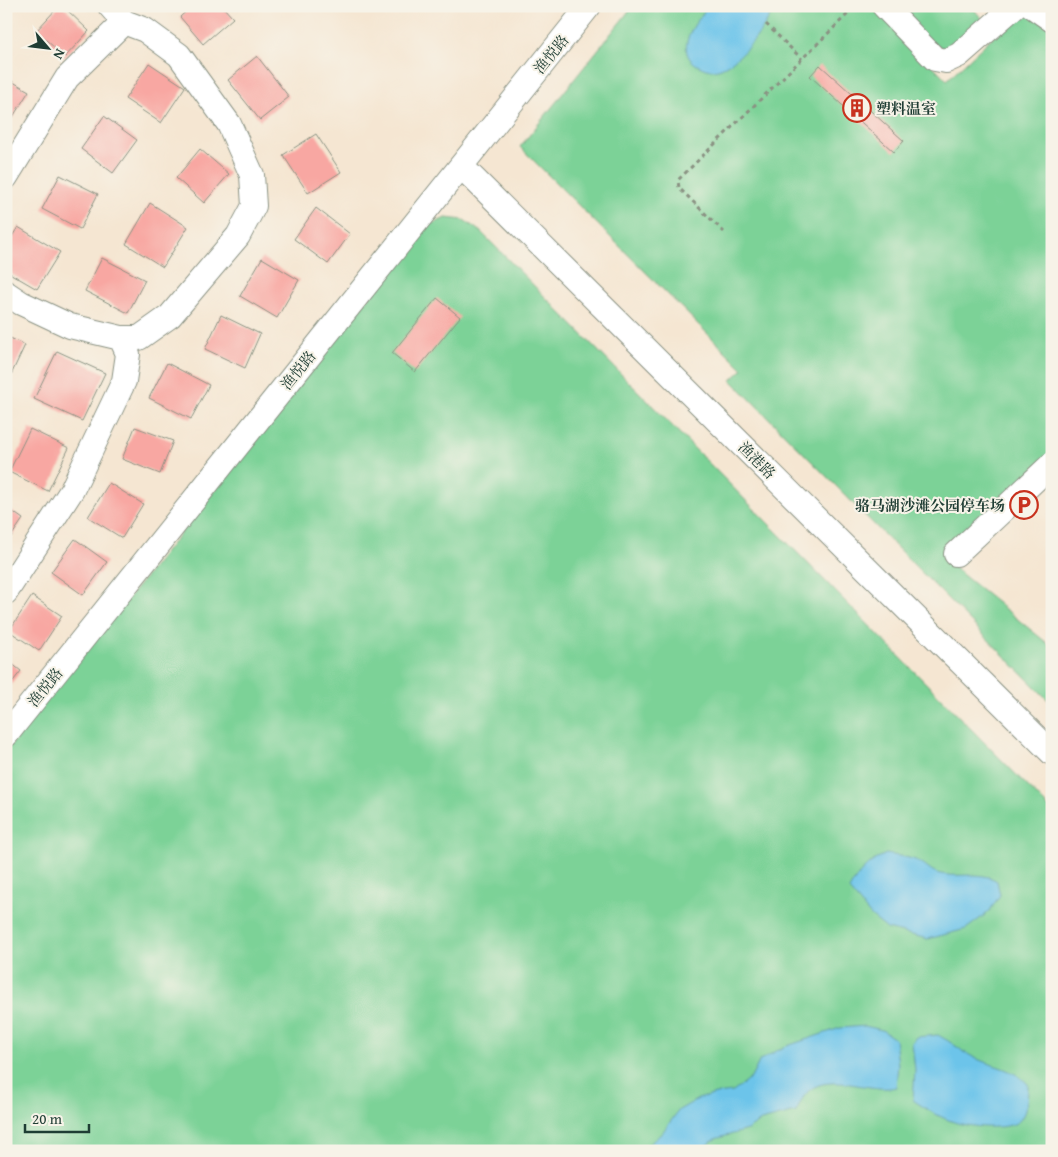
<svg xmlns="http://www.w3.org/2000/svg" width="1058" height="1157" font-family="'Gentium Book Plus','Noto Serif SC',serif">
  <rect width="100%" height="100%" fill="#f7f3e8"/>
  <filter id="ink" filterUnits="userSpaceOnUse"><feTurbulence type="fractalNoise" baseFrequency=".02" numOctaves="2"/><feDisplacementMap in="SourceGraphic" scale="10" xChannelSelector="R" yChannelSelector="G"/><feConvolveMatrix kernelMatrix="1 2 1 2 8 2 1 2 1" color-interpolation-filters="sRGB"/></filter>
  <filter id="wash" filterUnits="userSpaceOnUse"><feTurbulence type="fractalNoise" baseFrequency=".0096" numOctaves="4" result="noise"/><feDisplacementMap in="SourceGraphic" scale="20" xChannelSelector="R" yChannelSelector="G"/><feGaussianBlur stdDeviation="1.12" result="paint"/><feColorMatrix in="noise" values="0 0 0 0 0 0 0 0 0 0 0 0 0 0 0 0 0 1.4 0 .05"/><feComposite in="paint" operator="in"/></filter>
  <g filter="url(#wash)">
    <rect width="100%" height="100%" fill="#f5e6d2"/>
    <path fill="#7bd297" stroke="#4d8866" d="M633,6H874L947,80L1015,16L1026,12L1052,28V452L942,558L1052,647V704L731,380L743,369L520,147Z
      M893,6H971L984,21L953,50C927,47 911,23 893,6Z
      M446,218L464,220L481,232L1052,811V1151H6V751L420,234L431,224Z"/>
    <path fill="#6cc4ea" stroke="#46808f" d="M709,6H773L774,9C764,29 743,59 721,68C713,71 706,70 699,66C671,52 696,21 709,6Z
      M886,854C898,856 910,857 920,862C926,865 931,871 937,873C957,879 980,870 997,881L1000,895L989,912L966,929L928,939L887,929L871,916L849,890C859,872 868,862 886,854Z
      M865,1026L882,1030L895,1039L898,1064L896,1087C872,1094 824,1069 805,1095C801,1100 799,1107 796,1112L761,1121L747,1130L715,1139L699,1151H641L662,1133L679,1110L698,1099L716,1094L733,1092L751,1078L760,1060L784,1047L840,1028Z
      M938,1035C952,1042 962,1052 975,1058C994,1067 1013,1068 1028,1084C1028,1095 1027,1114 1019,1121C1008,1131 968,1127 954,1122C939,1117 926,1109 913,1100L915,1070L912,1043L916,1037Z"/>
    <g id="blocks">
      <path fill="#f8a7a2" d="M59,6H63L89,31L65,57L36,31Z
        M192,6H222L233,18L203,44L180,17Z
        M257,56L289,97L260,120L228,80Z
        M149,63L185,87L161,123L125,99Z
        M820,65L904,141L894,152L810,76Z
        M6,78L29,91L6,128Z
        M104,116L137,140L113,173L81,149Z
        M316,134L341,172L308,193L283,155Z
        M200,149L229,174L204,203L176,178Z
        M60,175L98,194L80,229L42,209Z
        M150,203L188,227L163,267L126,244Z
        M316,208L350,234L328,264L294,239Z
        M18,227L60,252L37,289L6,271V246Z
        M102,258L145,280L128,313L85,291Z
        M262,258L299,280L277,318L240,296Z
        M437,298L460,317L415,372L392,353Z
        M221,315L260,334L245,368L205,349Z
        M6,336L25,345L10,377L6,376Z
        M57,351L105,373L82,421L34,399Z
        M167,363L209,385L191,419L149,398Z
        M135,427L173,441L160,474L122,459Z
        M30,429L69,448L48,491L9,472Z
        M109,483L143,504L122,538L88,517Z
        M6,507L23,519L6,544Z
        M75,539L107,562L83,595L51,572Z
        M32,596L62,616L39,651L9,631Z
        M6,659L21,671L6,690Z"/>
    </g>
  </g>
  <g filter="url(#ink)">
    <use href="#blocks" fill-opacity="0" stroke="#8a9283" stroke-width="1"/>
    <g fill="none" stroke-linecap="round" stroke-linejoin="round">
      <defs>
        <path id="minor" d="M884,6L935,59L946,61L959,55L1015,6
          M1032,6L1052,20
          M461,166L1052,753
          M6,177L67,78L124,22
          M6,293L21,303L70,326L121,338H139L170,316L238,236L254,206L252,175L229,124L179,55L145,30L124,22L110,6
          M956,554L1052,464
          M6,592L72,490L124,381L128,354L121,338
          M6,735L589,6"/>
      </defs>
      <use href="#minor" stroke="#8a9283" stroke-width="26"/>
      <path stroke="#8a9283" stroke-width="3" stroke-dasharray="4 4" stroke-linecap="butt" d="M766,24L802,59
        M724,232L679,188L678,180L856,6"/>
      <use href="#minor" stroke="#fff" stroke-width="24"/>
    </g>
  </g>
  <defs>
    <symbol id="building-ring" viewBox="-11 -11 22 22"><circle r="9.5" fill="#f7f3e8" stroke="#c8321e" stroke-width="1.5"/><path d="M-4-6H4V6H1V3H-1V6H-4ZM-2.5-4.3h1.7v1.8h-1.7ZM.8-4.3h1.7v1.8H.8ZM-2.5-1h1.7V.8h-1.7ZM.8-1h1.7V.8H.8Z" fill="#c8321e"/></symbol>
    <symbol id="parking-ring" viewBox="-11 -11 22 22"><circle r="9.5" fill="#f7f3e8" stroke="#c8321e" stroke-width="1.5"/><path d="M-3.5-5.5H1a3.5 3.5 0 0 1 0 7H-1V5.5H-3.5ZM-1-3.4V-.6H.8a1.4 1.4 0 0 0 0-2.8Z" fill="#c8321e"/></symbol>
  </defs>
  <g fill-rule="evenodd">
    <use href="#building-ring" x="841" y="92" width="32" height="32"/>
    <use href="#parking-ring" x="1008" y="489" width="32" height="32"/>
  </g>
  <g text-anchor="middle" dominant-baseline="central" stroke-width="4" stroke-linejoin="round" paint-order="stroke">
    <g font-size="15" fill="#1f3d34" stroke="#f7f3e8">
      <text transform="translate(551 54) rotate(-51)">渔悦路</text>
      <text transform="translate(298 370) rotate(-51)">渔悦路</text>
      <text transform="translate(757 460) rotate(45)">渔港路</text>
      <text transform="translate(45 687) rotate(-51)">渔悦路</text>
    </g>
    <g font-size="15" font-weight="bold" fill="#1f3d34" stroke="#f7f3e8" text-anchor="start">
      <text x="876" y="108">塑料温室</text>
      <text x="1005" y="505" text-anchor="end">骆马湖沙滩公园停车场</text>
    </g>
  </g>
  <rect width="1058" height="1157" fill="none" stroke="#f7f3e8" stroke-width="25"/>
  <g transform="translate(48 48) rotate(118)" stroke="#f7f3e8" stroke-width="4" paint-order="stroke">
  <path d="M0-4L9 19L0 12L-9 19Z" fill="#1f3d34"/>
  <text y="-8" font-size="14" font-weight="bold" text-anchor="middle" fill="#1f3d34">N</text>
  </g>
  <path d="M25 1124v8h64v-8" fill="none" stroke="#1f3d34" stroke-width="2.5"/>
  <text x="32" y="1124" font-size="15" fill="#1f3d34" stroke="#f7f3e8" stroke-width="4" paint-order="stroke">20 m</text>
</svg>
